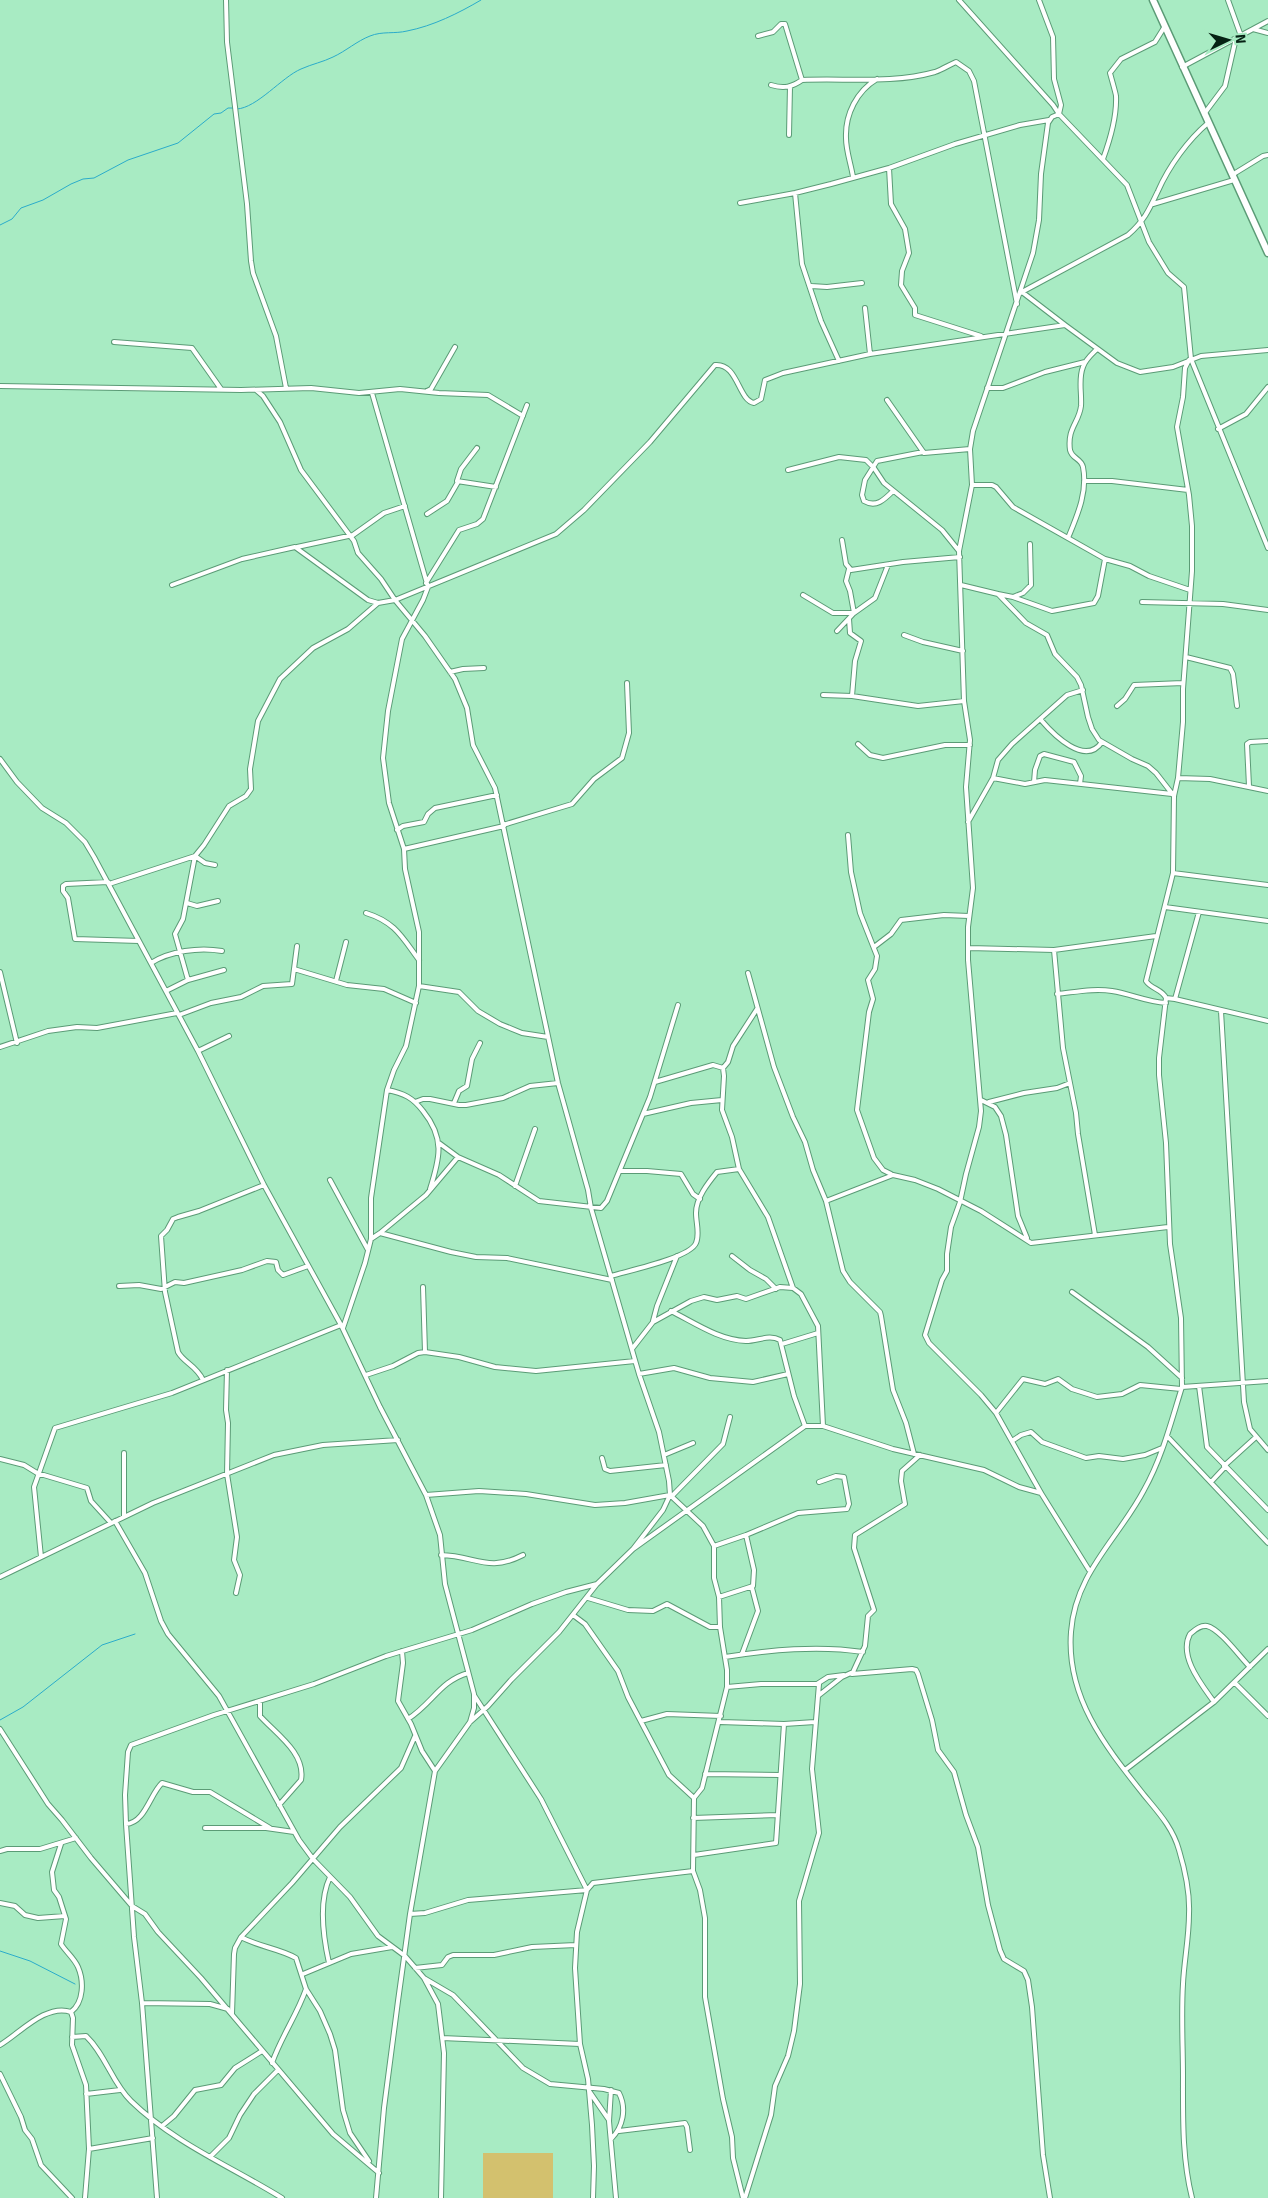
<svg xmlns="http://www.w3.org/2000/svg" width="1268" height="2198" font-family="Signika,sans-serif">
  <rect width="100%" height="100%" fill="#a8ebc3"/>
  <path fill="#d3c16e" d="M483,2153H553V2198H483Z"/>
  <g fill="none" stroke-linecap="round" stroke-linejoin="round">
    <path stroke="#2bacca" stroke-width="1" d="M237,109C257,108 282,77 301,69C312,64 323,62 333,57C346,51 357,41 370,36C382,31 395,34 407,31C433,26 459,13 481,0
      M0,225L12,219L21,208L43,200L71,184L83,179L94,178L128,160L178,143L214,114L221,113L228,108H233
      M0,1720L23,1707L102,1645L135,1634
      M0,1951L30,1961L75,1984"/>
    <defs>
      <path id="street" d="M226,0L227,42L247,204L251,261L253,273L276,336L286,388
        M959,0L1053,105L1059,114L1127,185L1149,242L1168,273L1184,287L1191,359L1268,548
        M1039,0L1053,37L1054,79L1061,105L1059,114
        M1228,0L1241,36
        M1253,29L1268,33
        M758,36L773,32L781,24H785L802,80
        M1182,67L1268,21
        M771,85C784,89 792,87 802,80C845,78 893,84 935,72C943,69 949,65 956,62L969,71L974,81L1017,304
        M1059,114L1052,117L1048,123L1041,174L1039,220L1033,253L973,431L970,449L972,485L959,551L964,701L970,740L966,787L973,888L968,927V960L981,1111L979,1127L966,1174L960,1202L951,1227L947,1254V1271L942,1280L925,1335L929,1343L981,1395L996,1413L1041,1493L1089,1570
        M1204,114L1225,86L1236,38
        M789,135L790,86
        M1103,159C1110,140 1117,117 1116,96C1116,94 1111,77 1110,73L1121,59L1155,42L1165,26
        M889,168L891,204L905,229L909,253L902,271L901,285L915,308V315L981,336
        M1232,175L1263,156L1268,155
        M853,177C851,164 846,151 846,138C845,114 857,91 877,79
        M795,193L802,264L821,321L839,361
        M740,203L795,193L831,184L889,168L955,144L1020,125L1049,120
        M1153,204L1234,180
        M811,286L827,287L862,283
        M1022,292L1065,325
        M1020,293L1128,235C1144,221 1149,210 1158,191C1169,166 1188,140 1208,123
        M865,308L870,354
        M114,342L192,348L221,389
        M0,386L241,390L311,388L359,393L400,389L439,393L488,395L523,416
        M987,388H1003L1045,372L1085,362
        M256,390L263,396L280,422L301,470L354,541L358,553L381,579L395,600L425,636L455,679L467,708L473,745L495,788L558,1083L588,1190L591,1208L639,1374L659,1432L669,1481L670,1495L663,1510L633,1549
        M427,391L431,389L455,347
        M887,400L924,453L970,449
        M1218,429L1246,414L1268,387
        M477,448L461,469L457,481L496,487
        M788,470L839,457L866,460L874,468L884,483L942,530L959,551
        M1084,481H1112L1188,490
        M972,485H992L996,487L1013,507L1105,559L1130,566L1149,576L1190,590
        M893,491C884,500 876,508 864,501L862,495L865,480L877,461L923,452
        M427,514L447,501L458,482
        M1068,538C1077,516 1088,492 1083,467C1081,458 1072,459 1070,450C1067,428 1079,423 1081,406C1082,393 1078,379 1083,367C1085,360 1092,354 1097,349
        M842,540L846,564L851,570L903,562L960,557
        M297,547L353,535L384,513L405,506
        M426,583L459,530L477,524L483,519L527,405
        M172,585L242,559L295,547L368,600L378,603L395,600L556,534L584,510L650,442L715,365C738,363 738,400 754,403L761,399L765,380L783,373L870,354L1065,325L1117,363L1140,372L1173,367L1201,356L1268,350
        M961,585L998,594L1026,623L1047,635L1055,654L1077,677L1081,685L1088,717L1092,729L1099,740L1132,759L1148,766L1156,773L1174,796
        M998,594L1013,597L1052,611L1094,603L1098,596L1105,559
        M803,595L833,613H854L850,591L846,581L849,569
        M1013,597L1023,593L1031,585L1030,544
        M1142,602L1223,604L1268,610
        M849,619L850,633L861,641L855,661L852,696
        M837,631L854,613L875,598L888,565
        M904,635L923,642L963,651
        M1186,657L1230,668L1233,674L1237,706
        M450,672L463,669L484,668
        M823,695L852,696L918,706L964,701
        M1117,706L1125,699L1134,685L1183,683
        M1041,720C1053,734 1085,767 1102,742
        M858,744L870,755L883,758L945,745H970
        M0,759L17,782L42,808L66,823L85,842L94,857L198,1051L264,1185L341,1325L380,1407L426,1495L440,1535L445,1584L474,1694V1708L470,1722
        M993,778L1025,784L1045,780L1172,794
        M1178,778L1210,779L1268,791
        M1034,782L1035,770L1040,756L1044,754L1074,762L1081,776L1080,784
        M1249,786L1247,744L1250,742L1268,741
        M968,822L993,778L998,760L1012,744L1067,695L1083,690
        M503,825L572,804L594,779L622,758L629,733L627,683
        M397,830L403,826L424,822L428,814L435,808L497,795
        M848,835L851,872L860,913L877,956L875,969L868,980L873,999L869,1012L857,1110L874,1158L883,1170L891,1174
        M404,849L504,826
        M1173,873L1268,885
        M108,882L66,884L63,886V891L68,898L75,939L139,941
        M109,884L195,856L204,845L229,806L246,796L251,789L250,769L258,721L280,679L313,648L348,629L378,603
        M187,903L197,906L218,901
        M1165,907L1268,921
        M366,913C395,922 402,937 419,960
        M874,947L891,934L901,920L944,915L969,916
        M969,948L1054,950L1156,936
        M1054,950L1063,1048L1076,1113L1078,1134L1095,1235
        M151,963C170,951 199,947 222,951
        M294,969L347,985L384,989L416,1003
        M0,972L17,1043
        M748,973L774,1067L793,1117L805,1142L813,1170L826,1201L843,1271L850,1282L880,1312L881,1316L893,1390L906,1423L914,1454
        M188,980L175,934L183,919L195,856L205,863L215,865
        M336,981L346,942
        M419,986L459,992L478,1011L500,1024L522,1033L548,1037
        M166,991L188,980L224,970
        M1057,994C1076,992 1094,988 1112,991C1131,994 1147,1002 1166,1003
        M1166,998L1175,999L1199,912
        M1175,999L1268,1021
        M757,1009L733,1046L728,1062L723,1068L724,1076L722,1110L732,1137L739,1169L768,1217L793,1288
        M1221,1011L1244,1402L1250,1429L1268,1450
        M179,1015L211,1003L241,997L263,986L292,984L297,946
        M0,1047L48,1031L77,1027L97,1028L177,1013
        M198,1051L229,1036
        M655,1082L713,1065L723,1068
        M387,1090C404,1093 413,1098 423,1111C445,1138 440,1158 430,1189
        M981,1100L995,1107L1001,1116L1006,1135L1018,1216L1027,1238
        M415,1102L423,1099H430L459,1105H466L503,1098L530,1086L558,1083
        M989,1102L1024,1093L1057,1088L1070,1083
        M454,1103L459,1091L467,1086L472,1059L480,1043
        M643,1114L691,1103L722,1100
        M439,1143L458,1157L499,1175L539,1201L601,1208L607,1201L650,1097L678,1005
        M620,1171H647L681,1174L693,1194L700,1199
        M330,1180L368,1250
        M515,1186L535,1129
        M826,1201L893,1175L915,1180L938,1189L981,1211L1031,1243L1168,1227
        M380,1233L426,1195L458,1157
        M371,1239L380,1233L451,1252L476,1257L507,1258L612,1280
        M732,1256L750,1270L766,1279L776,1289
        M611,1276C627,1271 690,1258 696,1243C700,1234 696,1223 696,1213C696,1198 708,1183 717,1172L739,1169
        M119,1286L139,1285L161,1289L175,1282L184,1283L242,1270L267,1261L276,1262L278,1270L283,1275L308,1266
        M423,1287L425,1352
        M1072,1292L1148,1347L1182,1378
        M671,1311C695,1323 719,1340 746,1341C758,1341 769,1334 780,1340L794,1396L805,1426
        M653,1321L657,1306L677,1256
        M343,1328L365,1263L371,1239V1198L387,1090L394,1070L406,1046L419,986V932L405,869L404,849L389,803L383,758L388,711L402,639L423,600L428,587L372,393
        M782,1344L818,1333
        M632,1349L653,1322L691,1301L704,1297L717,1300L737,1296L746,1299L780,1287L793,1288L801,1294L818,1326L823,1426
        M227,1370L226,1410L228,1423L227,1474L237,1537L234,1560L240,1575L236,1593
        M639,1374L674,1368L710,1378L753,1382L788,1374
        M366,1375L393,1366L418,1353L425,1352L459,1357L495,1367L536,1371L635,1361
        M203,1380C196,1365 184,1363 178,1352L165,1292L161,1236L167,1230L173,1219L178,1217L199,1211L264,1185
        M1199,1386L1207,1447L1268,1510
        M1182,1387L1181,1318L1170,1244L1166,1143L1159,1075V1058L1166,998C1162,989 1151,989 1146,981L1173,873L1174,796L1178,778L1183,722V689L1192,571V526L1189,495L1177,427L1183,397L1185,368L1189,360
        M996,1413L1023,1379L1045,1384L1058,1379L1072,1389L1097,1397L1122,1394L1140,1385L1181,1389
        M1167,1436L1268,1543
        M1012,1441L1021,1435L1031,1432L1042,1442L1086,1458L1099,1456L1123,1459L1145,1455L1162,1448
        M664,1455L693,1443
        M602,1458L605,1469L610,1471L666,1465
        M0,1459L24,1465L37,1473L87,1488L91,1501L111,1523
        M1224,1466L1256,1437
        M1211,1482L1225,1467
        M426,1495L479,1491L526,1494L595,1505L625,1503L670,1495L703,1526L714,1546V1578L719,1597L720,1627L727,1670V1687L702,1788L694,1798L693,1871L593,1883L587,1890L577,1932L575,1968L580,2044L588,2079L592,2125L594,2166L593,2198
        M672,1496L723,1444L730,1417
        M124,1516V1453
        M115,1521L145,1573L161,1621L168,1634L219,1696L299,1840L313,1859L350,1897L378,1936L405,1956L424,1978L453,1995L523,2068L550,2084L604,2089L619,2093C627,2109 623,2127 611,2139
        M714,1546L746,1535L798,1513L847,1509L849,1504L844,1477L836,1476L819,1482
        M441,1555C476,1556 488,1573 523,1555
        M41,1557L34,1487L55,1428L172,1393L341,1325
        M0,1577L153,1503L274,1455L323,1445L398,1440
        M719,1597L753,1586L754,1570L746,1535
        M588,1598L628,1610L653,1611L667,1604L710,1627H720
        M573,1615L585,1624L618,1671L628,1697L669,1775L694,1798
        M402,1651L403,1663L398,1701L411,1724L422,1751L435,1771
        M742,1654L758,1611L752,1588
        M725,1657C770,1650 818,1645 863,1652
        M852,1674L912,1669L916,1670L918,1674L932,1720L938,1750L954,1772L966,1815L978,1847L988,1905L1000,1950L1004,1959L1024,1971L1028,1980L1032,2007L1043,2155L1050,2198
        M1235,1683L1268,1716
        M727,1687L761,1684H817L828,1677L844,1675
        M474,1695L541,1799L587,1890
        M818,1696L842,1677L853,1672L865,1646L868,1616L874,1610L854,1548L855,1535L905,1504L901,1481L902,1471L920,1455
        M260,1701V1716C275,1733 306,1753 301,1780L279,1805
        M1214,1702C1202,1685 1178,1656 1190,1634C1195,1630 1200,1625 1207,1626C1220,1629 1240,1657 1250,1667
        M408,1719C432,1704 440,1681 468,1673
        M641,1721L667,1714L721,1716
        M720,1722L784,1724L815,1722
        M0,1729L48,1804L62,1820L91,1858L132,1906L145,1914L158,1932L201,1978L333,2134L379,2173
        M1125,1770L1214,1702L1268,1649
        M705,1774L780,1775
        M693,1818L778,1815
        M126,1824C145,1823 150,1794 162,1783L193,1792H210L270,1828
        M205,1828H266L294,1832
        M61,1844L52,1872L54,1890L59,1897L66,1919L61,1944C66,1952 74,1958 78,1967C84,1981 84,2002 71,2012
        M0,1851L7,1849H40L76,1838
        M694,1855L776,1843L784,1724
        M693,1871L700,1890L705,1918V1997L723,2099L732,2137L733,2158L743,2198
        M0,1903L15,1906L25,1915L38,1918L65,1916
        M410,1914L425,1913L468,1900L587,1890
        M241,1937C259,1947 278,1948 296,1958L306,1989L320,2011L330,2034L335,2050L343,2110L350,2133L369,2161
        M329,1963C323,1936 318,1902 330,1877
        M415,1968L442,1965L448,1957L453,1955H494L532,1947L576,1945
        M303,1974L351,1954L392,1947
        M424,1978L438,2004L444,2053L441,2198
        M142,2003L210,2004L228,2009
        M71,2012L73,2018L72,2045L86,2085L89,2149L85,2198
        M232,2014L234,1954L235,1948L241,1937L292,1883L340,1827L401,1768L415,1736
        M72,2037L86,2036C106,2055 112,2083 131,2101C174,2143 232,2167 282,2198
        M442,2038L580,2044
        M0,2045C19,2034 46,2003 71,2012
        M272,2063C281,2037 297,2015 306,1989
        M0,2074L21,2117L25,2130L32,2139L41,2165L72,2198
        M611,2090L609,2121L616,2198
        M589,2091L609,2120
        M86,2094L120,2090
        M162,2126L174,2116L195,2090L221,2085L235,2068L262,2051
        M619,2131L685,2123L687,2127L690,2150
        M89,2149L153,2138
        M210,2157L229,2138L240,2115L254,2094L278,2070
        M157,2198L142,2003L134,1937L126,1824L125,1795L128,1752L131,1745L214,1715L314,1684L386,1656L472,1630L532,1604L566,1592L597,1584
        M376,2198L384,2108L398,2001L410,1914L435,1771L470,1722L488,1706L511,1680L559,1632L597,1584L633,1549L805,1426H823L893,1449L984,1470L1019,1487L1041,1493
        M745,2198L771,2115L775,2086L788,2056L794,2031L800,1984L799,1901L819,1833L812,1769L819,1684
        M1192,2198C1182,2158 1183,2118 1183,2076C1183,2046 1181,2015 1183,1984C1184,1961 1189,1938 1189,1914C1190,1893 1185,1870 1179,1850C1173,1828 1158,1812 1144,1795C1106,1747 1066,1698 1071,1632C1075,1573 1119,1538 1144,1490C1162,1458 1171,1422 1182,1387L1268,1381"/>
      <path id="primary" d="M1153,0L1268,253"/>
    </defs>
    <use href="#street" stroke="#5b9b76" stroke-width="6"/>
    <use href="#primary" stroke="#5b9b76" stroke-width="9"/>
    <use href="#street" stroke="#fff" stroke-width="4"/>
    <use href="#primary" stroke="#fff" stroke-width="6"/>
  </g>
  <g transform="translate(1228 40) rotate(85)" stroke="#a8ebc3" stroke-width="4" paint-order="stroke">
  <path d="M0-4L9 19L0 12L-9 19Z" fill="#062214"/>
  <text y="-8" font-size="14" font-weight="bold" text-anchor="middle" fill="#062214">N</text>
  </g>
</svg>
